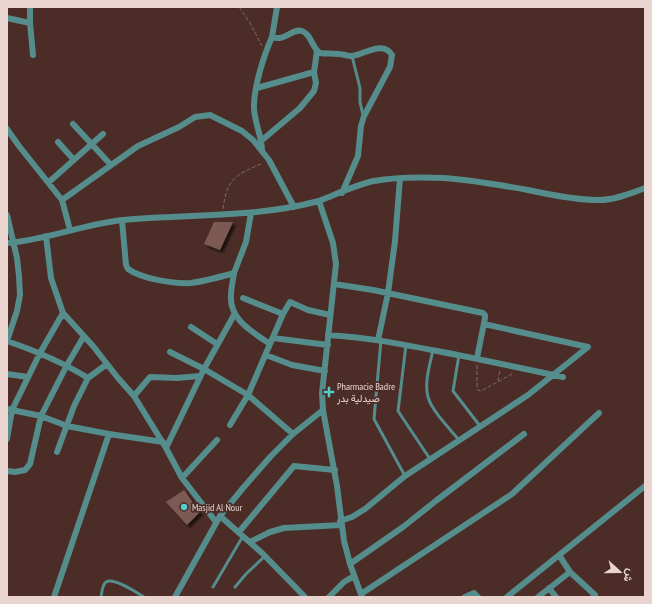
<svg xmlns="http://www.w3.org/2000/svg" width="652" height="604" font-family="'PT Sans Narrow',Vazirmatn,sans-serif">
  <defs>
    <filter id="shadow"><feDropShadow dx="3" dy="3" stdDeviation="1" flood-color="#0009"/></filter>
  </defs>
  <rect width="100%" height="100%" fill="#4b2c26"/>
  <path fill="#7c5a53" filter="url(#shadow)" d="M214,222H233L220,250L204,244Z
    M184,490L200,512L187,525L166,502Z"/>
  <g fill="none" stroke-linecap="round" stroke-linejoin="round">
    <path stroke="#836862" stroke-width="1" stroke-dasharray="4 2" stroke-linecap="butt" d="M239,7L250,23L262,46
      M223,209C227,177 236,175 263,163
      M477,365V386L478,390L481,391L512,374
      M498,381L500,370"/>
    <path stroke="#558c8c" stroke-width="3" d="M352,56L360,88V102L363,115
      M381,340L374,419L405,476
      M406,345L398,411L430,459
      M433,350C430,364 424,383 428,397C432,411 449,428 459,440
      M459,355L453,391L480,426
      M213,587L243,536
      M235,587L246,574L265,556
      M101,597C102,592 102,585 106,582C114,577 137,593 144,597"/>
    <path stroke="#558c8c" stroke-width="6" d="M277,7L272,37C285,42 292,28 302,31C311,34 312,48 320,53C326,54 333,53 339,54C343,54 347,56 351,56C363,56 382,39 392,55L390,67L364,116L361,126L358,156L342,193
      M7,18L30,23L33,55
      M30,23V7
      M257,88L314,72
      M73,124L111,165
      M7,129L19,146L62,200
      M261,141L300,108L314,91L316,83L314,72L317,51
      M58,142L74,160
      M262,149C261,135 255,123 254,109C253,89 264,55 272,37
      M49,182L103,134
      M319,201C337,194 355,185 374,181C396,177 421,177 444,178C472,180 500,185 528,190C551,195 575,200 598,200C614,200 630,194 645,188
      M7,215L17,258L19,276L20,295L17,311L7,341
      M122,220L126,265L128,269C142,279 174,284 191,283C206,281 220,277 234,273L246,242L251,213
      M70,230L62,200L138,146L179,127L195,117L210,115L242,131L253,140L269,160L294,207
      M46,236L51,278L63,313L93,346L118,378L134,396L166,448L182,478L216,522
      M7,243C46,240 84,224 123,220C189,214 255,218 319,201L333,243L336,264L322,393L323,410L337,486L344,541L350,564L362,597
      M334,284L373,290L483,313L485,315V318L477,358
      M243,298L283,314
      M484,324L588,347
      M191,327L217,344
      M328,335C365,337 401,344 437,351C479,359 521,368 563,377
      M273,338L328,345
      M378,340L388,293L395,241L400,178
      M7,341C36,351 62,362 88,378L74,406L57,452
      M270,344L283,314L290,302L308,310L330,315
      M170,352L204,369L248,395L293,434
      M266,355L292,365L325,371
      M7,374L28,377
      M88,378L107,364
      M134,396L150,377L177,378L200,376
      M7,409L41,416L67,426L109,434L54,597
      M230,425L248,395L270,344C253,332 229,320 231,295C231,288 233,281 234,273
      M109,434L163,442
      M7,439L12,410L40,353L63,313
      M166,448L204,369L234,315
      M7,471L15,472L25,470L30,464L41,416L67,365L84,336
      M182,478L217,440
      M220,516L262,553L305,597
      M340,521L352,517L365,509L405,476L528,395L588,347
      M239,532L294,466L335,470
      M250,542L270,532L284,528L341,525
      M559,555L570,572L595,595L593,597
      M350,564L403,527L437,500L524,434
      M549,588L556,597
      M361,594L512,494L599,413
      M175,597L220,516L243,488L271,456L293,434L323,410
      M329,597L344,582L354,576
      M465,597L474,593L478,597
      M507,597L645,486
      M538,597L570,572"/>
  </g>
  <g fill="#52cdce" stroke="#4b2c26" stroke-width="1.5">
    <path d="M327 386h4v4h4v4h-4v4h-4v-4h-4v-4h4z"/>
    <circle cx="184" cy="507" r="4"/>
  </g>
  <g text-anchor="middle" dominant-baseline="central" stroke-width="3.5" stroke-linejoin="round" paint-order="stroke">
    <g font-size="10" fill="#e9d4d0" stroke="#4b2c26" text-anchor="start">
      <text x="337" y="386">Pharmacie Badre<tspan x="337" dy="12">صيدلية بدر</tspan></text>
      <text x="192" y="507">Masjid Al Nour</text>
    </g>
  </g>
  <rect width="652" height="604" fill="none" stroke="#e9d4d0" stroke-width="16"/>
  <g transform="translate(620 572) rotate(111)" stroke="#4b2c26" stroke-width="3" paint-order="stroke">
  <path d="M0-3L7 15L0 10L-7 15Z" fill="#e9d4d0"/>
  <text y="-6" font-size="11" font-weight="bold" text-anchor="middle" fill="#e9d4d0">ش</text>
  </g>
</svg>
